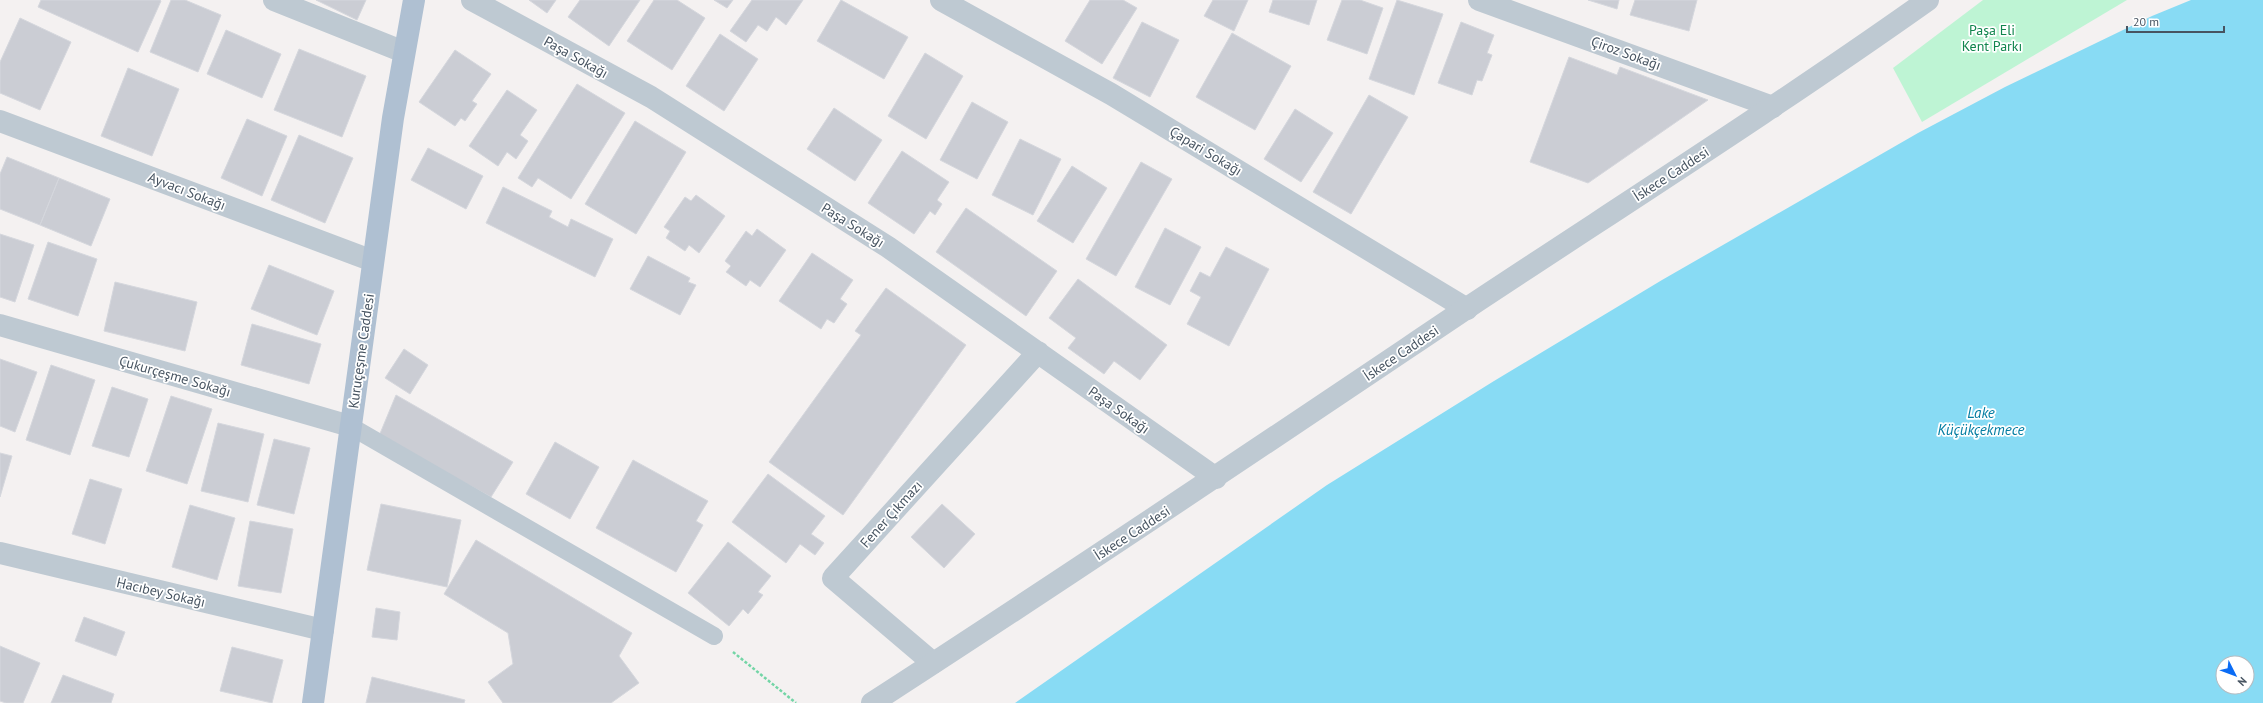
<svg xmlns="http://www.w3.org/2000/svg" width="2263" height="703" font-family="'PT Sans',sans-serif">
  <rect width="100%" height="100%" fill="#f4f1f1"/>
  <path fill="#bef4d4" d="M1983,0H2127L1922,122L1893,68Z"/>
  <path fill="#88dbf4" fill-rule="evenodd" d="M2191,0H2263V703H1015L1327,485L1494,381L1662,280L1918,133L2005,87L2152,16ZM2223,663H2247V687H2223Z"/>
  <path fill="#cbcdd4" stroke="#d5d7dd" d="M41,0H160L161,1L138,52L38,7Z
    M171,0H185L221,15L198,72L150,52Z
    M316,0H366L357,20Z
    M529,0H556L547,13Z
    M580,0H640L609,46L568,17Z
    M654,0H677L705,18L672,70L627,41Z
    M714,0H733L727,8Z
    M752,0H803L786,25L776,17L767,31L758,25L746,42L730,31Z
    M841,0L908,37L884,79L817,41Z
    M1090,0H1123L1137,8L1102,64L1065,41Z
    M1213,0H1248L1234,31L1204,16Z
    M1273,0H1317L1309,25L1269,12Z
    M1342,0H1360L1383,8L1367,54L1327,40Z
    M1397,0L1443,14L1414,95L1369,79Z
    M1588,0H1619L1617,9Z
    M1635,0H1697L1689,31L1630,15Z
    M20,18L71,42L40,110L0,93V62Z
    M1142,22L1179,40L1150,97L1113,78Z
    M1461,22L1494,35L1487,53L1492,55L1482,81L1477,80L1472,95L1438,83Z
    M226,30L281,54L262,98L207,74Z
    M1232,33L1291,66L1255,130L1196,97Z
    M720,34L758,59L724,111L686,86Z
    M299,49L366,76L342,137L274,110Z
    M455,50L491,74L472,101L477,104L465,121L461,118L455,126L419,102Z
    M925,53L963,76L926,139L888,116Z
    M1569,57L1617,75L1620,67L1708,100L1588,183L1530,162Z
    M128,68L179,89L152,156L101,136Z
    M577,84L625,113L571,199L538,178L532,187L518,178Z
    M507,90L537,110L520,135L528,141L516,159L507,152L498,166L469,146Z
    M1369,95L1408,117L1351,214L1313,192Z
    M972,102L1008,122L977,179L940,160Z
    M834,108L882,140L855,181L807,149Z
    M1295,109L1333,133L1301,182L1264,159Z
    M247,119L287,136L262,196L221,178Z
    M635,121L686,152L636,234L585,204Z
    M299,135L353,158L325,223L271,200Z
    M1020,139L1061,159L1033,215L992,195Z
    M428,148L483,176L466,209L411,180Z
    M902,151L949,182L937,200L942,204L935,215L930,211L914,234L868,203Z
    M7,157L59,178L40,225L0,209V174Z
    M1141,162L1172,179L1116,276L1086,259Z
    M1072,166L1107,188L1073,243L1037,221Z
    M59,178L110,199L91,246L40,225Z
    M503,187L552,211L549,217L568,227L571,219L613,239L595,277L486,223Z
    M696,195L725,216L699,253L689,245L685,251L666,238L670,231L664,227L685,197L691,201Z
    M966,208L1057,271L1026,316L936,252Z
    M1165,228L1201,247L1170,305L1135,287Z
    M757,229L786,250L760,287L750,280L746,286L726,272L731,266L725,261L746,231L752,236Z
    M0,234L34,245L15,302L0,297Z
    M48,242L97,259L78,316L28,299Z
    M1226,247L1269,269L1229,346L1187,324L1201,297L1190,291L1200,272L1210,277Z
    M812,253L853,280L840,299L847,304L834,323L827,319L821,329L779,301Z
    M648,256L690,278L688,282L696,285L680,315L630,289Z
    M269,265L334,291L317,335L251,309Z
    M1078,279L1167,345L1140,380L1114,361L1104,374L1068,348L1076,338L1049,318Z
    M115,282L197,302L185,351L104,331Z
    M886,288L966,345L843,515L769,462L861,335L855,331Z
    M252,324L321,344L309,384L241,365Z
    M404,349L428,365L410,394L385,378Z
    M0,359L37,372L15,432L0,426Z
    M51,365L95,380L70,455L26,440Z
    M112,387L148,399L129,457L92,446Z
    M396,395L513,462L491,497L379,436Z
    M171,396L212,409L187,484L146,471Z
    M218,423L264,434L248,502L201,491Z
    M274,439L310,448L294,514L257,505Z
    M555,442L599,467L570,519L526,494Z
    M0,453L12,456L0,497Z
    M633,460L708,501L696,521L703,525L676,572L596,528Z
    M768,474L825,516L811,534L824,543L815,555L800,544L786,563L732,522Z
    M90,479L122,489L105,544L72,534Z
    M381,504L461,520L447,587L367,570Z
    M942,504L975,534L944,568L911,537Z
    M190,505L235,518L217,580L172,567Z
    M250,521L293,529L281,593L238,586Z
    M476,540L632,633L619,656L639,683L611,703H503L488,682L513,664L508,633L444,594Z
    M728,542L771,576L758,592L763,595L748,614L743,609L729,626L688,593Z
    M376,608L400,612L397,640L372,637Z
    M84,617L125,632L116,656L75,641Z
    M0,646L40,663L23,703H6L0,701Z
    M232,647L283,660L272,703L220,691Z
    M63,675L114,694L111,703H51Z
    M372,677L465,700L464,703H366Z"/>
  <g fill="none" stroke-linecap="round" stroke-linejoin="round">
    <path stroke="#73d5a6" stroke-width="2.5" stroke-dasharray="3 2" stroke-linecap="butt" d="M733,652L796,703"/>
    <path stroke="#bec9d2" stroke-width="18" d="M350,426L714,636"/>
    <path stroke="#bec9d2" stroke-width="22" d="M274,0L404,52
      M472,0L651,97L888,247L1216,478
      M941,0L1111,94L1467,309
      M1479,0L1773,107
      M0,121L373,261
      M0,325L350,426
      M0,553L323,630
      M933,663L833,578L1038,352"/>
    <path stroke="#bec9d2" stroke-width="22" d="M872,703C1072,574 1269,441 1467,308C1621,206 1777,107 1928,0"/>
    <path stroke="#afc0d2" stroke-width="22" d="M313,703L393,118L414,0"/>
  </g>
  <g text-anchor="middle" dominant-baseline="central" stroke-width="3.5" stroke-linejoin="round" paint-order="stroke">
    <g font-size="14" fill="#10854d" stroke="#fff">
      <text x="1992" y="30">Paşa Eli<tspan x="1992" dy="16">Kent Parkı</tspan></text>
    </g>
    <g font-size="14" fill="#475461" stroke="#fff">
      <text transform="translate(1626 53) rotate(20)">Çiroz Sokağı</text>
      <text transform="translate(576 57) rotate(29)">Paşa Sokağı</text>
      <text transform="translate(1206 151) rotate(31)">Çapari Sokağı</text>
      <text transform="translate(1671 174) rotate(-33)">İskece Caddesi</text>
      <text transform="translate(187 191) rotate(21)">Ayvacı Sokağı</text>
      <text transform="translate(853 225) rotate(32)">Paşa Sokağı</text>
      <text transform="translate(361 351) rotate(-82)">Kuruçeşme Caddesi</text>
      <text transform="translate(1401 353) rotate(-34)">İskece Caddesi</text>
      <text transform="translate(175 376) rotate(16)">Çukurçeşme Sokağı</text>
      <text transform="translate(1119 410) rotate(35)">Paşa Sokağı</text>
      <text transform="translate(891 514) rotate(-48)">Fener Çıkmazı</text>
      <text transform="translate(1132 533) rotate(-33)">İskece Caddesi</text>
      <text transform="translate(161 592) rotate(13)">Hacıbey Sokağı</text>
    </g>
    <g font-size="15" font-style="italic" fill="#037da2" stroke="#fff">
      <text x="1981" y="412">Lake<tspan x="1981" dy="17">Küçükçekmece</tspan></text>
    </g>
  </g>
  <g transform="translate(2235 675) rotate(132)"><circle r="19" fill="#ffffff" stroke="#b5bbc0"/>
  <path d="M0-3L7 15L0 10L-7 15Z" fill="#0a6cf5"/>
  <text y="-6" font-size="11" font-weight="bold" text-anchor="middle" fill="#475461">N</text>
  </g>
  <path d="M2127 26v6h97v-6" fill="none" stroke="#475461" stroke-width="2"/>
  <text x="2133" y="26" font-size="12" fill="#475461" stroke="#ffffff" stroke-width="3" paint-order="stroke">20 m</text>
</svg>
